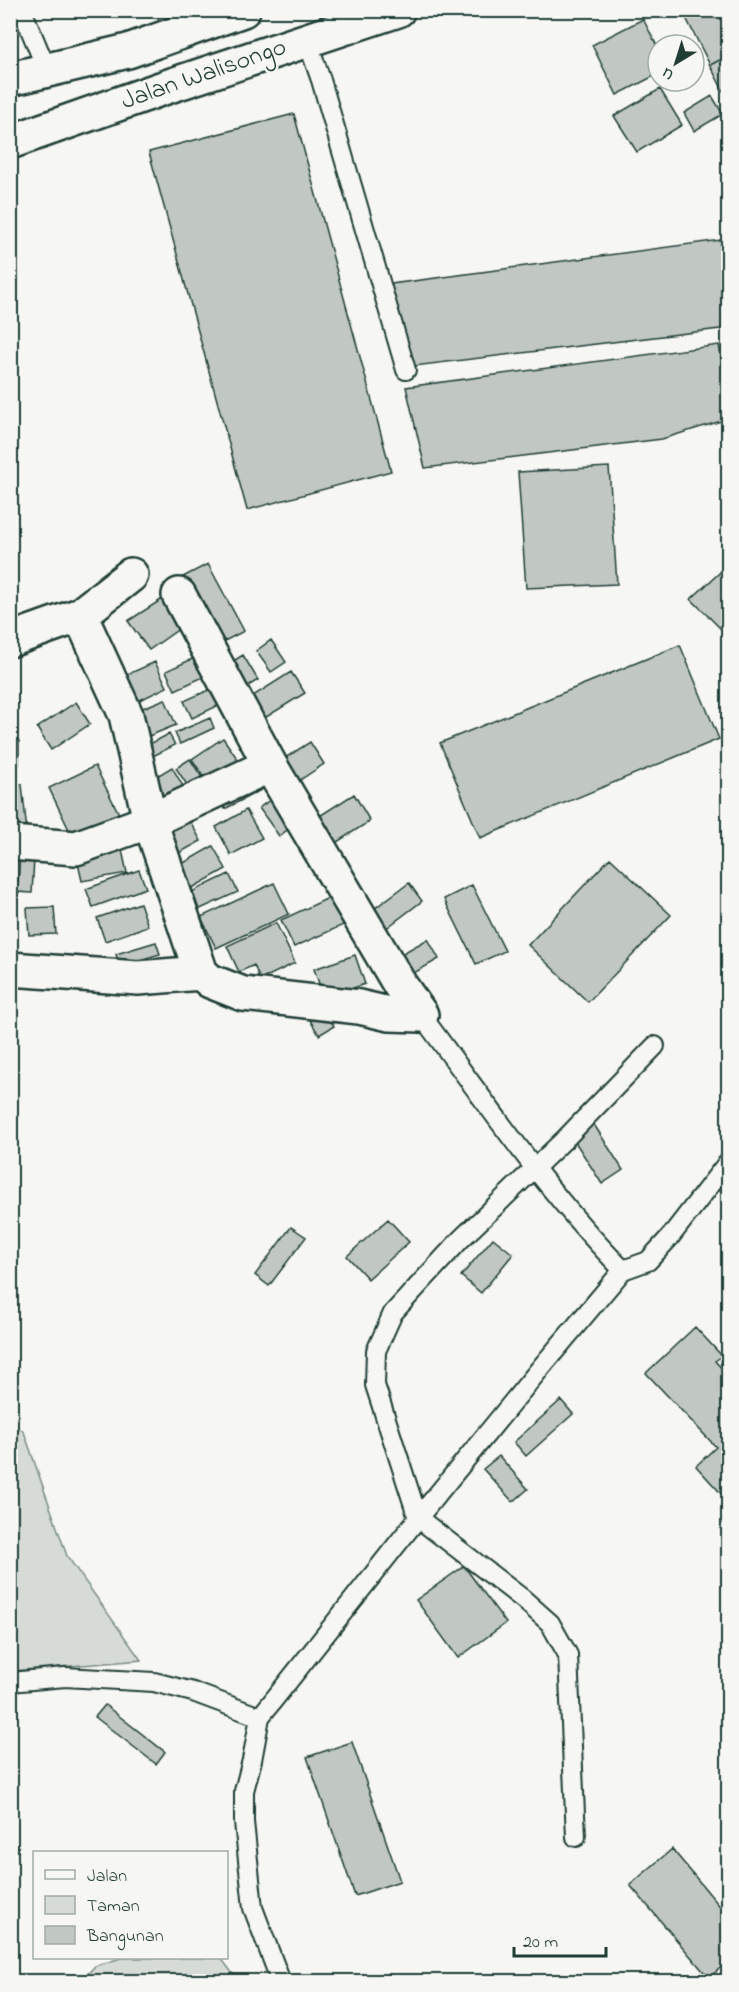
<svg xmlns="http://www.w3.org/2000/svg" width="739" height="1992" font-family="'Indie Flower',sans-serif">
  <rect width="100%" height="100%" fill="#f6f6f2"/>
  <filter id="ink" filterUnits="userSpaceOnUse"><feTurbulence type="fractalNoise" baseFrequency=".0167" numOctaves="2"/><feDisplacementMap in="SourceGraphic" scale="12" xChannelSelector="R" yChannelSelector="G"/><feConvolveMatrix kernelMatrix="1 2 1 2 8 2 1 2 1" color-interpolation-filters="sRGB"/></filter>
  <g filter="url(#ink)">
    <path fill="#d6dbd6" stroke="#7a8c85" stroke-width="1.5" d="M10,1422L24,1432L67,1556L141,1660L11,1671Z
      M121,1958H221L236,1978L235,1982L81,1981L95,1966Z"/>
    <path fill="#c1c8c3" stroke="#1f3d34" stroke-width="1.5" d="M682,10H728V56L710,65Z
      M643,19L658,48V74L617,95L592,45Z
      M728,56V100L710,65Z
      M660,89L682,125L637,152L614,116Z
      M712,96L723,114L694,131L684,113Z
      M294,114L391,471L247,510L149,152Z
      M728,239V328L414,366L391,284Z
      M719,345L728,399V419L662,439L425,468L406,387Z
      M609,467L617,584L526,588L518,472Z
      M208,564L244,631L213,647L177,580Z
      M728,565V636L691,599Z
      M167,596L183,626L149,650L128,621Z
      M271,640L286,662L271,672L256,651Z
      M680,645L719,739L480,838L440,743Z
      M203,654L212,673L175,690L166,671Z
      M243,655L258,680L240,691L225,666Z
      M155,662L167,687L136,702L124,676Z
      M291,672L305,693L255,724L242,703Z
      M220,685L228,701L192,718L184,701Z
      M165,699L176,725L144,738L133,712Z
      M76,702L90,724L51,750L37,728Z
      M210,718L214,728L180,744L175,733Z
      M169,734L175,745L147,759L142,748Z
      M223,738L239,761L207,782L192,759Z
      M10,741H19V765H10Z
      M310,742L324,764L297,782L282,760Z
      M190,759L203,779L189,788L176,768Z
      M95,766L122,820L75,842L49,788Z
      M172,767L184,788L164,800L152,779Z
      M254,777L261,790L225,809L218,795Z
      M22,784L27,832L10,834V786Z
      M354,794L370,821L334,844L318,817Z
      M274,797L294,825L279,836L259,808Z
      M246,810L262,838L231,855L216,827Z
      M185,812L201,841L179,853L163,825Z
      M213,846L226,869L192,888L180,865Z
      M10,848H16L13,931H10Z
      M122,850L127,873L82,881L77,859Z
      M20,858L34,859L32,893L17,892Z
      M610,858L671,915L588,1002L528,945Z
      M139,870L146,888L93,907L86,889Z
      M229,874L238,892L189,914L181,897Z
      M274,883L289,914L216,948L201,917Z
      M409,883L422,901L384,930L371,911Z
      M472,885L505,951L476,964L444,899Z
      M337,894L350,922L294,947L281,920Z
      M140,903L148,926L105,941L97,918Z
      M54,907L56,934L29,935L27,908Z
      M276,923L295,963L260,980L254,965L239,972L227,946Z
      M428,939L439,959L412,974L401,954Z
      M156,942L160,954L119,966L116,954Z
      M355,955L365,984L324,998L314,969Z
      M323,1008L334,1026L319,1035L308,1017Z
      M593,1123L623,1170L602,1184L572,1137Z
      M388,1219L409,1242L368,1279L347,1256Z
      M291,1227L306,1237L269,1286L255,1275Z
      M493,1238L513,1254L481,1293L461,1276Z
      M695,1327L722,1356L715,1361L728,1375V1501L696,1466L716,1447L646,1373Z
      M561,1400L573,1414L526,1456L514,1442Z
      M499,1456L528,1489L513,1502L483,1469Z
      M464,1566L506,1623L458,1658L416,1600Z
      M105,1705L165,1752L156,1764L95,1717Z
      M352,1742L400,1881L355,1896L307,1757Z
      M672,1849L728,1916V1961L709,1978L630,1885Z"/>
    <g fill="none" stroke-linecap="round" stroke-linejoin="round">
      <defs>
        <path id="lane" d="M22,10L47,70
          M307,40L321,80L406,370
          M421,1015C486,1102 547,1193 623,1270
          M10,1682L65,1677L154,1682L193,1692L260,1717L418,1518L543,1365L623,1270L648,1261L670,1237L728,1162
          M260,1717L252,1760L244,1791V1822L253,1908L281,1982
          M576,1837L568,1655L550,1623L523,1599L418,1518L375,1385L376,1351L393,1313L461,1239L565,1139L655,1046"/>
        <path id="street" d="M179,595L270,765L400,985L421,1015
          M80,615L126,715L150,821L201,973L210,981L243,994L359,1007L389,1014L421,1015
          M10,640L80,615L131,575
          M10,843L76,848L150,821L270,765
          M10,969L138,978L201,973"/>
        <path id="highway" d="M10,79L128,51L243,10
          M10,142L169,86L398,10"/>
      </defs>
      <use href="#lane" stroke="#1f3d34" stroke-width="22"/>
      <use href="#street" stroke="#1f3d34" stroke-width="38"/>
      <use href="#highway" stroke="#1f3d34" stroke-width="38"/>
      <use href="#lane" stroke="#f6f6f2" stroke-width="18"/>
      <use href="#street" stroke="#f6f6f2" stroke-width="33"/>
      <use href="#highway" stroke="#f6f6f2" stroke-width="33"/>
    </g>
  </g>
  <g text-anchor="middle" dominant-baseline="central" stroke-width="5" stroke-linejoin="round" paint-order="stroke">
    <g font-size="26" fill="#1f3d34" stroke="#f6f6f2">
      <text transform="translate(204 75) rotate(-19)">Jalan Walisongo</text>
    </g>
  </g>
  <rect width="739" height="1992" fill="none" stroke="#f6f6f2" stroke-width="36"/>
  <rect x="18" y="18" width="703" height="1956" fill="none" stroke="#1f3d34" stroke-width="2" filter="url(#ink)"/>
  <rect x="33" y="1851" width="195" height="108" fill="#f6f6f2" stroke="#a0aca6" stroke-width="1.5"/>
  <rect x="45" y="1870" width="30" height="9" fill="#f6f6f2" stroke="#a0aca6" stroke-width="1.5"/>
  <text x="87" y="1881" font-size="18" fill="#1f3d34">Jalan</text>
  <rect x="45" y="1896" width="30" height="18" fill="#d6dbd6" stroke="#a0aca6" stroke-width="1.5"/>
  <text x="87" y="1911" font-size="18" fill="#1f3d34">Taman</text>
  <rect x="45" y="1926" width="30" height="18" fill="#c1c8c3" stroke="#a0aca6" stroke-width="1.5"/>
  <text x="87" y="1941" font-size="18" fill="#1f3d34">Bangunan</text>
  <g transform="translate(676 63) rotate(218)"><circle r="28" fill="#f6f6f2" stroke="#a0aca6" stroke-width="1.5"/>
  <path d="M0-4.5L10 22L0 15L-10 22Z" fill="#1f3d34"/>
  <text y="-9" font-size="16" font-weight="bold" text-anchor="middle" fill="#1f3d34">U</text>
  </g>
  <path d="M514 1947v9h92v-9" fill="none" stroke="#1f3d34" stroke-width="3"/>
  <text x="523" y="1947" font-size="18" fill="#1f3d34" stroke="#f6f6f2" stroke-width="4.5" paint-order="stroke">20 m</text>
</svg>
